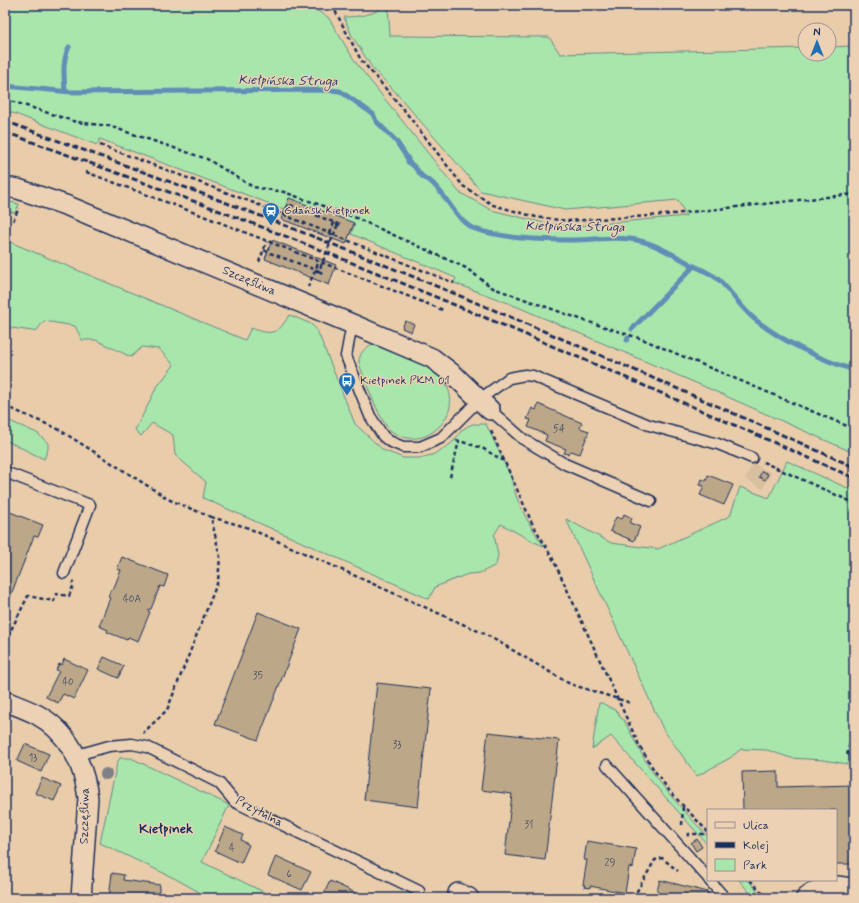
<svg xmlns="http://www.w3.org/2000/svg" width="859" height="903" font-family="Mynerve,sans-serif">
  <rect width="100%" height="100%" fill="#e9cdaa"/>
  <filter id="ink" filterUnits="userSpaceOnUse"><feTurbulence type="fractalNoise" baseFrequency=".025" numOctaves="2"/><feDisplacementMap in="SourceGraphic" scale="8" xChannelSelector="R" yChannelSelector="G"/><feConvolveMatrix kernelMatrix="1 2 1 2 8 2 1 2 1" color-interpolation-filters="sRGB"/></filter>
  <g filter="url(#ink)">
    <path fill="#d8bf9f" d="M753,463L771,473L763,489L745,479Z"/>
    <path fill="#a9e6ac" stroke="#628a85" d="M5,5H307L328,17L356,63L459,192L491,210L544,223L575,226L686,216L678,200L565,210L481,191L390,86L373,69L352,36L344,17C357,17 376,15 385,5H388L390,36L549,37L560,54L805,48V54H829V47L854,46V453L703,386L506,302L454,283L456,278L351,234L355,224L290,199L286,210L100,139L97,145L5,110Z
      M5,201L19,204L15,213L5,210Z
      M5,240L245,340L251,328C260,331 271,336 280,328C284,324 286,319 290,315L311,324L317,330L355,424L383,450L403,458H420L432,455L448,446L454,441L462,430L468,426L473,424H486L511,477C515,502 530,526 544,546L534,542L501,524L494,535L498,555L496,565L480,573L468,574L435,587L429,599L203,498L206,482L175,455L173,435L152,423L141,436L135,430L148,405L156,388L174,365L159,349L142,347L131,357L96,340H82L75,326L44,321L37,330L32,331L5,327Z
      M374,344C392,350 428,363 441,378C471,410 423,459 389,429C379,419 364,378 359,363C359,353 365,347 374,344Z
      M5,419L37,433L48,443V449L44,459L5,440Z
      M787,461L854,491V765L823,760L791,758L767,750L741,749L730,758L697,776L663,729L566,519L611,543L658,549L730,516L740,487L769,498Z
      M599,703H602L618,712L620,717L624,720C633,737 641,755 652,771C668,795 689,816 708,837V845L611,736L592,749Z
      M120,758H131L229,805L202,862L276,898H196L199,892L174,878L100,843L117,763Z
      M739,880H748L764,898H754Z"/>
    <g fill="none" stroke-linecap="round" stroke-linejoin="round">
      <path stroke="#618eb6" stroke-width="5" d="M5,86L71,92L330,90L340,91L373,114L376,121L396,141L408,159V162C415,165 417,171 422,176C425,179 427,179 430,181C445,192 457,223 475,229C501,238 542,240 570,240C605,240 629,232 662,249C672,254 682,259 692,265C701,269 710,273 718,279C732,292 742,310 757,321C784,342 821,360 854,370
        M65,91C64,75 62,61 69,47
        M632,329L694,266
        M627,340L628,338"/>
    </g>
    <path fill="#bca889" stroke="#1b2f5e" d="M289,198L354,223L346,244L281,219Z
      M272,240L336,265L329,285L265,259Z
      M405,321L414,324L411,332L402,328Z
      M538,404L582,423L580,428L589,431L580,454L571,451L568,454L564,453L566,449L545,441L547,435L528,427L531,420L527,419L532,408L536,410Z
      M762,471L768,474L765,480L759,477Z
      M708,475L733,485L724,505L700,495L704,486L700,485L702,479L706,481Z
      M5,510L43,525L38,537L34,536L5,610Z
      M624,514L632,518L630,523L640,527L634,541L610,531L616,517L622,519Z
      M122,557L168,575L164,587L160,586L151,609H149L148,611L150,612L138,641L128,637L127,640L107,632L108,630L99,626L110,598L108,597L111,589L113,590L121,570L117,569Z
      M258,612L301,629L258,740L215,724Z
      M104,657L124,666L118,678L98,669Z
      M64,659L88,670L74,699L63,694L58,703L46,697L59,671L56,670L59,664L62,665Z
      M377,683L431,689L418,807L364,800Z
      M488,732L559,740L545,860L505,855L512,794L481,790Z
      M25,744L49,754L41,772L17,761Z
      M778,771V787L854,785V864H836V810H743L742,772Z
      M42,778L61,786L54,801L35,793Z
      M225,827L243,835L241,840L249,845L241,863L215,851Z
      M697,839L702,847L696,851L691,843Z
      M587,841L636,849L633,868L629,867L625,893L590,886V888L584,887L585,885H583L587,860H584Z
      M276,856L311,872L302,890L268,875Z
      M112,873L124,875L123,880L160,885L158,895L164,896V898L133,895L132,898H109Z
      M660,880L708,892L706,898H655Z
      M330,881L356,893L355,895L362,898H322Z"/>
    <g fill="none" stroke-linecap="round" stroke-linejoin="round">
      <defs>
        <path id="lane" d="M352,324L346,356L370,416L383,436L389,441L403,447H420L441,438L480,399L509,378L525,375L533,376L649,425L718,444L752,458
          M490,410L523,439L565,464L651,501
          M5,472L90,505L64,573
          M77,755L109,746L132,744L147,747L219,783L235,802L419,891
          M607,765L708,878
          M709,880L725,898"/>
        <path id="street" d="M5,187L18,189L68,206L352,324L432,358L454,375L490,410
          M5,701C15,705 26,709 36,714C68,731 84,764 88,798L81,898
          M458,893L469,898
          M806,898C822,883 835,884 854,889"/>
      </defs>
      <use href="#lane" stroke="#1b2f5e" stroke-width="13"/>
      <use href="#street" stroke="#1b2f5e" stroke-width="22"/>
      <path stroke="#1b2f5e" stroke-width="2.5" stroke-dasharray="4 3" stroke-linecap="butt" d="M332,5L361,60L404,110L463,186L493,205L536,217L568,221L664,215L854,194
        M5,99L76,122L109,126L207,159L253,187L284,192L354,217L466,268L493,288L580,319L642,339L854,429
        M100,145L254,203L454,283
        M86,172L206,217L443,310
        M284,215L288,204L338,224
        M13,221L19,208
        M330,233L334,223L340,225
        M264,250L270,253
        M259,262L267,241
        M315,270L322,273
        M308,287L319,261
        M5,406L58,429L170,500L211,517L220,557L218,581L167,710L143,733
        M491,431L532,523L552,557L639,745L654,770L671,793L708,832
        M456,440L482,448L504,461
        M763,462L854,503
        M450,477L459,441
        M211,517L246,527L487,635L570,684L631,703
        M5,642L28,596L54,601L56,594L69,596L74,584L72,582
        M854,731L851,738L847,756L854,754
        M682,825L683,806
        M687,836L689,834H708
        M750,880L767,898
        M600,898L601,892
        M633,898L655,860L662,858L678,871"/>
      <use href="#lane" stroke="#edd1b4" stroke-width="10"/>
      <use href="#street" stroke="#edd1b4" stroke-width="19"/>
      <path stroke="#1b2f5e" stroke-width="3" stroke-dasharray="6 3" stroke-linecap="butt" d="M5,121C101,157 198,191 294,229C483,303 669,384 854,467
        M5,132C100,167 196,201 290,238C480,313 667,395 854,478"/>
      <path stroke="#1b2f5e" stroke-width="2.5" stroke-dasharray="4 3" stroke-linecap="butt" d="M270,253L319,271
        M322,273L319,271L338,224L340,225"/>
    </g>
    <circle fill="#7f8085" cx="106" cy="774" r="6"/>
  </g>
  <defs>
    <symbol id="station-pin" viewBox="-11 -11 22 30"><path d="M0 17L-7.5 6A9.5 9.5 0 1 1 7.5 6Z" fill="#1f6fb2" stroke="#edd1b4"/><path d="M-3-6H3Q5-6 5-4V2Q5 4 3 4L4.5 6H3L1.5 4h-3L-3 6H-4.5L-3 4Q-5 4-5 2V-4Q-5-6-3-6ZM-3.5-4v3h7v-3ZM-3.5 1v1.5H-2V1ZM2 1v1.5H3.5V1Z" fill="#fff"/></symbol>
    <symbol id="bus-pin" viewBox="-11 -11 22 30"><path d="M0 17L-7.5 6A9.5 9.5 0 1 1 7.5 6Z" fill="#1f6fb2" stroke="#edd1b4"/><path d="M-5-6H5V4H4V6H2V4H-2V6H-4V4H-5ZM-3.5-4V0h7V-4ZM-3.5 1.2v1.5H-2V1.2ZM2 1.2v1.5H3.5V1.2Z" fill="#fff"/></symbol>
  </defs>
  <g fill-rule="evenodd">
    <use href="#station-pin" x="261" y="201" width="20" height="27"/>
    <use href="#bus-pin" x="337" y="371" width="20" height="27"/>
  </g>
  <g text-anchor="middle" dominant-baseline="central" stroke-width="3" stroke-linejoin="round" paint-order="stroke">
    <g font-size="10" fill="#434d69">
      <text x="559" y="429">54</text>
      <text x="132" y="599">40A</text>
      <text x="258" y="676">35</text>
      <text x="68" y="682">40</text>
      <text x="397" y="745">33</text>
      <text x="33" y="758">13</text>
      <text x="529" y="825">31</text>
      <text x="232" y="848">4</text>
      <text x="610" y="863">29</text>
      <text x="289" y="874">6</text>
    </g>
    <g font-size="12" fill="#1b2f5e" stroke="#edd1b4" text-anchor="start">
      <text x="284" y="211">Gdańsk Kiełpinek</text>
      <text x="360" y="381">Kiełpinek PKM 01</text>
    </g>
    <g font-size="12" fill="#1b2f5e" stroke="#edd1b4">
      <text transform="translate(249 281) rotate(23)">Szczęśliwa</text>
      <text transform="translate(259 812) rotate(28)">Przytulna</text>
      <text transform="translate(85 816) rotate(-89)">Szczęśliwa</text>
    </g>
    <g font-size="13" font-style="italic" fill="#273f6d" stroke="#edd1b4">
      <text transform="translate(288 81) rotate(1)">Kiełpińska Struga</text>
      <text transform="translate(575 227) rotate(1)">Kiełpińska Struga</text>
    </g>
    <g font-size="14" font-weight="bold" fill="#1b2f5e" stroke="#edd1b4">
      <text x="166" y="829">Kiełpinek</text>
    </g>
  </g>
  <rect width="859" height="903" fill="none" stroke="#edd1b4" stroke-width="20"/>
  <rect x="10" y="10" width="839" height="883" fill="none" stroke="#1b2f5e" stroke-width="1.5" filter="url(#ink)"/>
  <rect x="707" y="809" width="130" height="72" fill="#edd1b4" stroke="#999092"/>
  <rect x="715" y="822" width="20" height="6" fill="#edd1b4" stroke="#999092"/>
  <text x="743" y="829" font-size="12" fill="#1b2f5e">Ulica</text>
  <rect x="715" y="842" width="20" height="6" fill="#1b2f5e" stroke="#999092"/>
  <text x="743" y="849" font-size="12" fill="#1b2f5e">Kolej</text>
  <rect x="715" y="859" width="20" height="12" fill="#a9e6ac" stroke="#999092"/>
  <text x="743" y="869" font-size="12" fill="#1b2f5e">Park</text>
  <g transform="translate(817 42)"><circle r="19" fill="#edd1b4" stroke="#999092"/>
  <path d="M0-3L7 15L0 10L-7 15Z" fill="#1f6fb2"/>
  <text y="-6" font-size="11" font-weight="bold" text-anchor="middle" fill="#1b2f5e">N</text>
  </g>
</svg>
